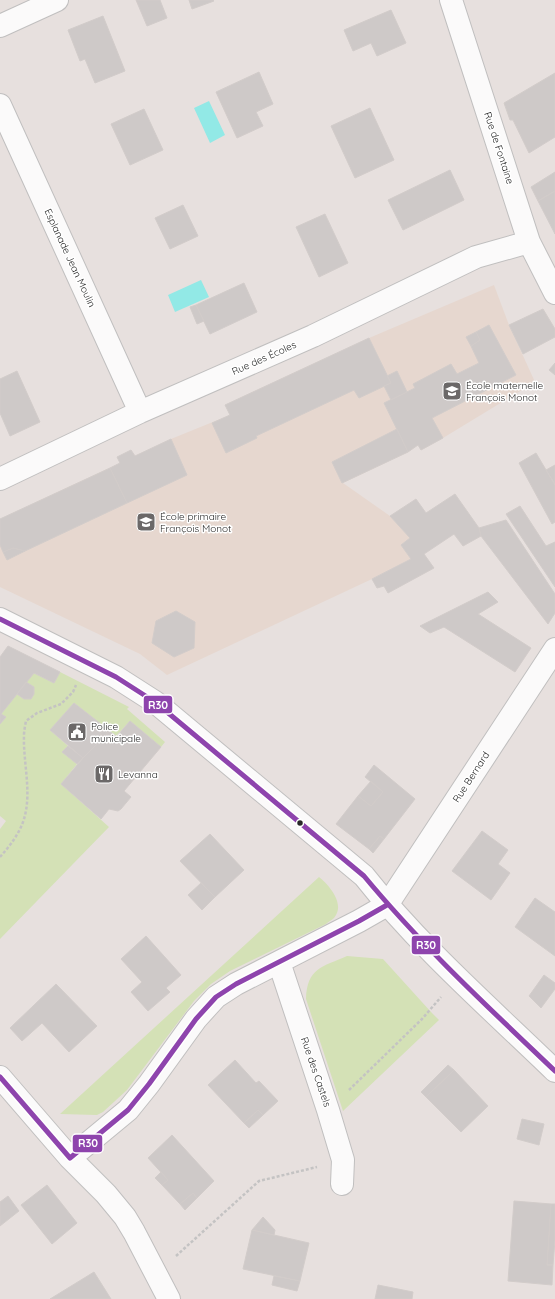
<svg xmlns="http://www.w3.org/2000/svg" width="555" height="1299" font-family="Quicksand,sans-serif">
  <rect width="100%" height="100%" fill="#e7e0de"/>
  <path fill="#e6d7cf" d="M494,285L509,325L535,382L443,438L421,450L418,445L408,452L343,483L390,516L410,538L401,545L411,559L372,579L167,675L140,654L0,587V519L120,463L117,457L131,450L135,456L171,439L230,415L225,405L369,338Z"/>
  <path fill="#d4e1b6" d="M60,672L129,707L127,709L165,742L161,747L130,721L116,736L74,703L50,730L68,746L63,752L77,764L61,784L109,827L0,939V829L6,821L0,816V724L6,717L1,714L17,694L24,699L31,698L34,694V687L26,682L34,673L54,683Z
    M319,877C329,885 346,904 334,918C332,920 328,922 326,924L230,971L211,984L194,1001L127,1090L103,1112L97,1115L60,1114Z
    M347,956L383,959L431,1012L439,1020L343,1111L306,999C307,968 322,967 347,956Z"/>
  <path fill="#92e9e6" d="M209,101L225,135L210,143L194,108Z
    M201,280L209,297L175,312L168,295Z"/>
  <path fill="#cec9c8" stroke="#d2ccca" d="M136,0H160L167,18L147,26Z
    M189,0H213L214,1L192,9Z
    M391,10L406,43L377,56L371,43L353,51L344,30Z
    M103,16L125,71L95,83L85,59L80,61L68,30Z
    M259,72L273,104L256,112L263,126L237,138L216,92Z
    M555,73V137L529,153L513,120H510L504,103Z
    M370,108L394,160L355,178L331,126Z
    M144,109L163,150L130,165L111,124Z
    M450,170L464,200L403,230L388,200Z
    M555,172V191L538,201L531,187Z
    M555,191V234L538,201Z
    M183,205L198,236L170,249L155,218Z
    M325,214L348,263L319,277L296,227Z
    M244,283L257,312L210,334L196,305Z
    M196,305L204,321L197,324L190,307Z
    M543,309L555,329V337L523,354L509,325Z
    M489,325L516,375L432,418L443,438L421,450L418,445L408,452L384,403L415,388L413,384L451,364L457,374L479,363L471,346L480,340L476,332Z
    M476,332L480,340L471,346L466,337Z
    M369,338L391,383L359,398L354,390L256,436L257,438L226,453L212,423L230,415L225,405Z
    M555,363V375L549,370Z
    M17,371L40,422L10,436L0,413V379Z
    M397,371L407,392L391,400L384,386L391,383L387,376Z
    M397,429L408,452L342,483L332,462Z
    M171,439L187,475L127,503L110,468L120,463L117,457L131,450L135,456Z
    M536,453L555,485V522L552,524L519,463Z
    M555,465V484L546,470Z
    M110,468L127,503L25,551L13,548L3,552L0,545V519Z
    M455,494L479,528L481,536L463,546L454,534L424,554L434,568L388,593L384,586L377,588L372,579L411,559L401,545L410,538L390,516L416,499L426,513Z
    M520,506L546,546L555,542V587L506,514Z
    M506,520L555,594V613L548,624L481,536L479,528Z
    M13,548L25,551L7,560L3,552Z
    M488,592L498,602L478,614L531,648L515,672L444,627L430,633L420,626Z
    M176,611L195,622L194,648L174,657L152,643L156,621Z
    M8,646L60,672L54,683L34,673L1,714L6,717L0,724V657Z
    M26,682L34,687V694L31,699H24L17,694Z
    M74,703L106,728L100,734L104,737L83,758L50,730Z
    M130,721L161,747L124,791L131,797L121,809L118,811L109,809L101,819L61,784L83,758L104,737L111,743Z
    M106,728L109,731L104,737L100,734Z
    M109,731L116,736L111,743L104,737Z
    M68,746L83,758L77,764L62,752Z
    M374,765L415,799L384,839L380,836L369,849L336,824L358,796L371,806L383,792L365,777Z
    M371,781L383,792L371,806L358,796Z
    M482,831L508,850L498,864L510,873L491,900L452,871Z
    M210,834L244,870L215,897L180,861Z
    M380,836L384,839L373,853L369,849Z
    M201,883L215,897L202,910L188,895Z
    M535,898L555,912V956L515,927Z
    M146,936L181,975L166,988L170,992L148,1011L131,992L142,982L121,959Z
    M544,975L555,983V989L541,1008L529,996Z
    M56,984L97,1026L69,1052L42,1023L22,1041L10,1028Z
    M235,1060L256,1083L259,1081L278,1101L263,1115L258,1110L244,1123L208,1085Z
    M448,1065L454,1070L426,1097L421,1092Z
    M454,1070L488,1106L461,1132L426,1097Z
    M258,1110L263,1115L249,1128L244,1123Z
    M522,1119L544,1124L539,1145L517,1139Z
    M172,1135L214,1181L197,1198L193,1193L180,1204L162,1185L168,1180L148,1158Z
    M161,1172L168,1180L162,1185L155,1178Z
    M47,1185L77,1223L52,1244L21,1205Z
    M193,1193L197,1198L185,1210L180,1204Z
    M8,1196L19,1211L0,1226V1202Z
    M514,1201L551,1204L547,1265H553L552,1285L508,1281Z
    M551,1204H555V1240L553,1265H547Z
    M263,1217L275,1230L274,1235L252,1230Z
    M252,1230L309,1243L300,1281L243,1269Z
    M94,1272L111,1299H50Z
    M274,1276L300,1281L297,1291L272,1285Z
    M378,1285L413,1292L412,1299H375Z"/>
  <g fill="none" stroke-linecap="round" stroke-linejoin="round">
    <defs>
      <path id="minor" d="M451,0L529,242L555,293
        M0,26L57,0
        M0,105L140,412
        M0,479L140,412L313,336L476,257L529,242
        M0,619L116,677L155,702L364,876C420,947 490,1008 555,1071
        M279,962L328,1110L343,1160L342,1184
        M0,1077L70,1158L106,1194L125,1217L134,1232L169,1299
        M70,1158L128,1110L149,1084L196,1019L216,997L236,984L359,921L387,905L555,649"/>
    </defs>
    <use href="#minor" stroke="#c0bfbf" stroke-width="24"/>
    <path stroke="#c4c3c3" stroke-width="2.5" stroke-dasharray="3 2" stroke-linecap="butt" d="M0,857C8,848 16,838 21,827C34,798 23,766 24,736C24,731 25,726 26,721L37,713L61,704L73,692L76,685
      M349,1090L422,1019L441,997
      M176,1256L259,1181L317,1167"/>
    <use href="#minor" stroke="#fbfafa" stroke-width="22"/>
    <defs>
      <path id="bus-1" d="M0,619L116,677L155,702L364,876C422,946 489,1008 555,1071
        M0,1077L70,1158L128,1110L149,1084L196,1019L216,997L236,984L359,921L387,905"/>
    </defs>
    <use href="#bus-1" stroke="#fff" stroke-width="8"/>
    <use href="#bus-1" stroke="#8e44ad" stroke-width="5"/>
  </g>
  <defs>
    <symbol id="school-square" viewBox="-11 -11 22 22"><rect x="-9" y="-9" width="18" height="18" rx="4" fill="#6b6868" stroke="#fff"/><path d="M0-5L7-2L0 1L-7-2ZM-4 1L0 2.5L4 1V4Q0 6-4 4Z" fill="#fff"/></symbol>
    <symbol id="civic-square" viewBox="-11 -11 22 22"><rect x="-9" y="-9" width="18" height="18" rx="4" fill="#6b6868" stroke="#fff"/><path d="M-.6-6.5H3V-4.5H.6V-3L4-1V1h2V6H-6V1h2V-1L-.6-3ZM-1.2 2.5V6h2.4V2.5Z" fill="#fff"/></symbol>
    <symbol id="restaurant-square" viewBox="-11 -11 22 22"><rect x="-9" y="-9" width="18" height="18" rx="4" fill="#6b6868" stroke="#fff"/><path d="M-5-6h1v4h1v-4h1v4h1v-4h1v5L-1.5 .5V6h-2V.5L-5-1ZM5-6V6H3V1.5H1.5Q1.5-4 5-6Z" fill="#fff"/></symbol>
  </defs>
  <g fill-rule="evenodd">
    <use href="#school-square" x="441" y="380" width="22" height="22"/>
    <use href="#school-square" x="135" y="511" width="22" height="22"/>
    <use href="#civic-square" x="66" y="721" width="22" height="22"/>
    <use href="#restaurant-square" x="93" y="763" width="22" height="22"/>
  </g>
  <circle fill="#282828" stroke="#fff" stroke-width="1.5" cx="300" cy="823" r="3.5"/>
  <g text-anchor="middle" dominant-baseline="central" stroke-width="3" stroke-linejoin="round" paint-order="stroke">
    <g font-size="10" fill="#282828" stroke="#fff">
      <text transform="translate(499 148) rotate(72)">Rue de Fontaine</text>
      <text transform="translate(70 258) rotate(65)">Esplanade Jean Moulin</text>
      <text transform="translate(264 358) rotate(-24)">Rue des Écoles</text>
      <text transform="translate(471 777) rotate(-57)">Rue Bernard</text>
      <text transform="translate(316 1072) rotate(71)">Rue des Castels</text>
    </g>
    <g font-size="10" fill="#282828" stroke="#fff" text-anchor="start">
      <text x="466" y="385">École maternelle<tspan x="466" dy="12">François Monot</tspan></text>
      <text x="160" y="516">École primaire<tspan x="160" dy="12">François Monot</tspan></text>
      <text x="91" y="726">Police<tspan x="91" dy="12">municipale</tspan></text>
      <text x="118" y="774">Levanna</text>
    </g>
  </g>
  <g stroke="#fff" stroke-width="1.5">
    <rect x="143" y="695" width="30" height="19" rx="4" fill="#8e44ad"/>
    <rect x="411" y="935" width="30" height="20" rx="4" fill="#8e44ad"/>
    <rect x="72" y="1134" width="31" height="19" rx="4" fill="#8e44ad"/>
  </g>
  <g font-size="11" text-anchor="middle" font-weight="bold" fill="#fff">
    <text x="158" y="709">R30</text>
    <text x="426" y="949">R30</text>
    <text x="88" y="1147">R30</text>
  </g>
</svg>
